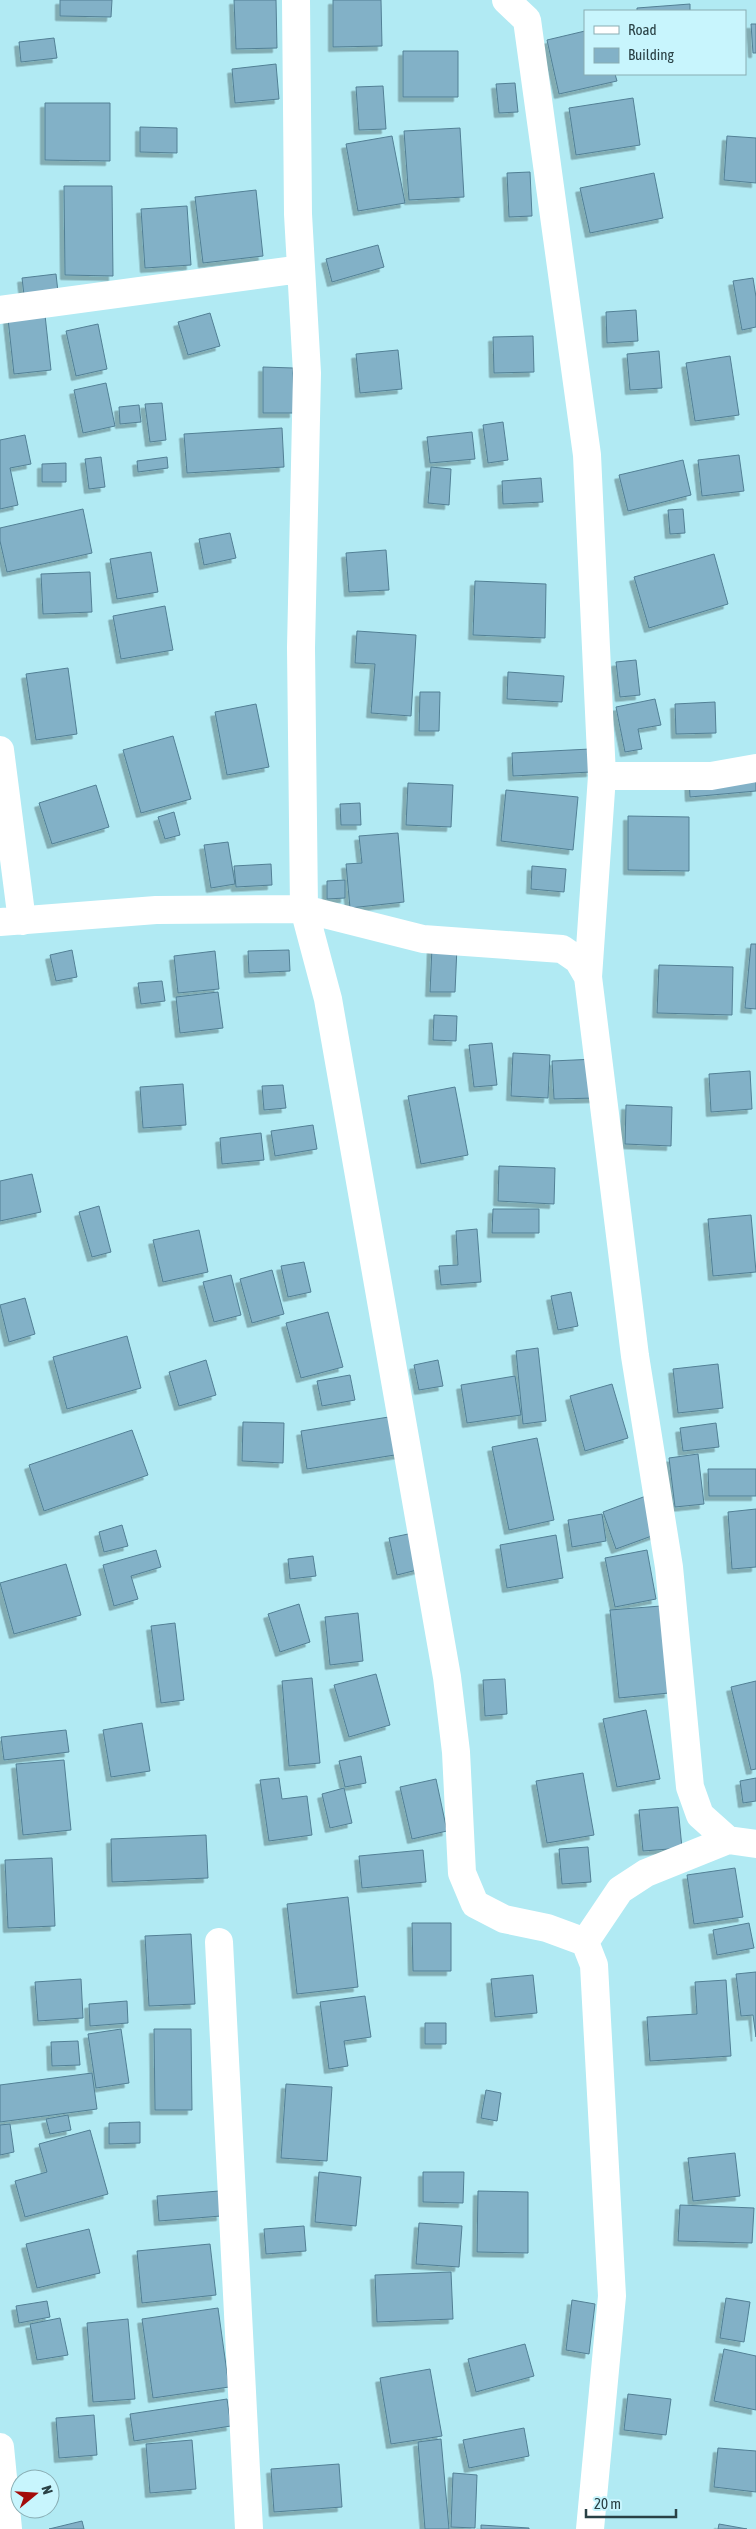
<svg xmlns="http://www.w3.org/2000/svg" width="756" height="2529" font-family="'Asap Condensed',sans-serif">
  <defs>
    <filter id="shadow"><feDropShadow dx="-4.5" dy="4.5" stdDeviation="0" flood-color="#0004"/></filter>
  </defs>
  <rect width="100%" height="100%" fill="#b1eaf3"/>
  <path fill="#82b1c7" stroke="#528095" filter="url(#shadow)" d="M60,0H112L111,17L60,16Z
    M234,0H276L277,48L236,49Z
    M333,0H381L382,46L333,47Z
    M690,4V11H637V8Z
    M751,24H756V53H753Z
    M585,31V74H615L617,81L559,94L547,40Z
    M54,38L57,58L21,62L19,42Z
    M403,51H458V97H403Z
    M276,64L279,99L235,103L232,69Z
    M515,83L518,112L499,113L496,84Z
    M383,86L386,129L359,130L356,87Z
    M633,98L640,145L576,155L569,108Z
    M45,103H110V161L45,160Z
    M140,127L177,128V153L140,152Z
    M460,128L464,197L409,200L404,131Z
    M392,136L405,203L358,211L346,144Z
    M727,136L756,138V183L724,180Z
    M530,172L532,216L509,217L507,173Z
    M654,173L663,218L590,233L580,188Z
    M64,186H112L113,276L65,275Z
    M256,190L263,256L203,263L195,197Z
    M187,206L191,265L145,268L141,209Z
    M378,245L384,267L332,282L326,259Z
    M56,274L58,292L24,295L22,278Z
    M753,278L756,297V327L742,330L733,281Z
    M636,310L638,341L607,343L606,312Z
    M210,313L220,346L188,355L178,322Z
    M45,315L51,370L14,374L8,319Z
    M98,324L107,369L76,376L66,331Z
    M533,336L534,372L494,373L493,337Z
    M398,350L402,389L360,393L356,354Z
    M659,351L662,388L630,390L627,354Z
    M730,356L739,415L695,421L686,363Z
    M263,367L293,368L294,413H263Z
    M106,383L115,426L83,433L74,390Z
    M162,403L166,440L150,442L145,404Z
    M139,405L141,422L120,424L119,407Z
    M503,422L508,460L488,463L483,425Z
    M282,428L284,467L187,473L184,434Z
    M472,432L475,459L430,463L427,437Z
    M25,435L31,464L10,468L18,505L0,509V440Z
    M739,455L744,491L702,496L698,460Z
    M101,457L105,487L89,489L85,459Z
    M167,457L168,468L138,472L137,461Z
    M683,460L691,495L628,511L619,475Z
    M66,463V482H42V464Z
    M431,467L451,469L449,505L428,503Z
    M541,478L543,502L503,504L502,481Z
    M83,509L92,553L7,572L0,541V528Z
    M683,509L685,533L670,534L668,510Z
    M230,533L236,558L204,565L199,539Z
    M386,550L389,590L349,592L346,553Z
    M151,552L158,592L117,599L110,559Z
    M714,554L728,604L649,628L634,577Z
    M90,572L92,612L43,614L41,574Z
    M475,581L546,584L545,638L473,635Z
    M165,606L173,650L121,659L113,616Z
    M357,631L416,635L411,716L371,713L375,664L355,663Z
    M636,660L640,695L620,697L616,662Z
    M68,668L77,734L36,740L26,674Z
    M508,672L564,676L562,702L507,699Z
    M420,692H440L439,731H419Z
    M655,699L661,725L638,729L642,749L625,752L616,707Z
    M715,702L716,733L676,734L675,704Z
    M256,704L269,767L227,775L215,712Z
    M173,736L191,799L141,813L123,750Z
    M590,749L591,772L513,776L512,753Z
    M756,773V791L690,797L689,779Z
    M408,783L453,785L451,827L406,825Z
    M96,785L109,827L52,844L39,803Z
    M506,790L578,797L573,850L501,841Z
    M360,803L361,825H341L340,804Z
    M174,812L180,835L165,839L158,817Z
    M628,816L689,817V871L628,870Z
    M398,833L404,902L350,908L346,864L362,863L359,836Z
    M228,842L235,884L211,888L204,845Z
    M271,864L272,885L236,887L234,866Z
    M532,866L566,869L564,892L531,889Z
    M345,880V898L327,899V881Z
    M751,944H756V1009L745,1008Z
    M432,947H457L455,992H430Z
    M72,950L77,977L56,981L50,955Z
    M289,950L290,971L249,973L248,951Z
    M215,951L219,989L178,993L174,956Z
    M659,965L733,967L732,1015L657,1013Z
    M162,981L165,1001L141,1004L138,983Z
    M218,992L223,1028L180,1033L176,997Z
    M434,1015L457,1016L456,1041L433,1040Z
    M492,1043L497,1085L474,1087L469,1045Z
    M513,1053L550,1055L548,1098L511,1096Z
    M596,1059L597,1098L554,1099L552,1061Z
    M750,1071L752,1109L711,1112L709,1074Z
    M183,1084L186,1125L143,1128L140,1087Z
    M283,1085L286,1108L264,1110L262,1086Z
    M455,1087L468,1155L421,1164L408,1096Z
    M626,1105L672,1107L671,1146L625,1144Z
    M313,1125L317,1149L275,1156L271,1131Z
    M261,1133L264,1160L222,1164L220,1138Z
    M499,1166L555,1168L554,1204L498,1201Z
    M32,1174L41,1212L0,1221V1181Z
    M99,1206L111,1252L92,1257L79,1212Z
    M493,1209H539V1233H492Z
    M751,1215L756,1272L713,1276L708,1219Z
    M477,1229L481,1282L441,1285L439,1266L458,1265L456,1231Z
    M199,1230L208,1272L163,1282L153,1240Z
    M304,1262L311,1292L288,1297L281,1266Z
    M272,1270L284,1314L252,1323L240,1279Z
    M231,1275L241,1315L214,1322L203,1282Z
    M571,1292L578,1326L558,1330L551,1296Z
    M25,1298L35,1334L9,1342L0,1305Z
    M328,1312L343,1367L301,1378L286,1323Z
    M127,1336L141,1388L67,1409L53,1357Z
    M538,1348L546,1421L523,1424L516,1351Z
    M206,1360L216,1395L179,1406L169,1372Z
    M438,1360L443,1386L419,1390L414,1365Z
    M718,1364L723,1408L678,1413L673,1369Z
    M350,1375L355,1400L322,1406L317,1381Z
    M515,1376L521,1415L467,1423L461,1385Z
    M612,1384L628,1438L585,1451L570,1396Z
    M395,1416L401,1454L307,1469L301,1431Z
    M243,1422L284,1423L283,1463L242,1461Z
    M716,1423L719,1447L683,1451L680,1428Z
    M132,1430L148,1475L44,1511L29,1465Z
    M537,1438L554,1520L509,1530L492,1447Z
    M698,1454L704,1504L675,1507L669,1458Z
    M708,1469H756V1496H709Z
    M646,1496L660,1533L616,1549L603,1512Z
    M756,1509V1567L732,1569L728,1512Z
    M602,1514L606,1541L572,1547L568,1520Z
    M122,1525L128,1546L104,1552L99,1532Z
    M413,1533L421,1569L397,1575L389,1538Z
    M556,1535L563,1578L507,1588L500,1545Z
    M156,1550L161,1567L131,1576L138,1599L114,1606L103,1565Z
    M647,1550L656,1599L615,1607L605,1558Z
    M313,1556L316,1576L290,1579L288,1559Z
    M66,1564L81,1615L14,1634L0,1583Z
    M299,1604L310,1642L280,1652L268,1614Z
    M661,1606L669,1693L619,1698L610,1610Z
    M358,1613L363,1661L330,1665L325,1617Z
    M175,1623L184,1700L161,1703L151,1626Z
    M376,1674L390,1725L349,1737L334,1685Z
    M312,1678L320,1763L289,1766L282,1681Z
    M505,1679L507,1714L485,1716L483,1680Z
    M756,1681V1769L751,1770L731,1687Z
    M646,1710L660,1779L617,1787L603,1719Z
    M142,1723L150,1771L111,1777L103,1730Z
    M66,1730L69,1752L4,1760L1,1737Z
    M361,1756L366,1783L345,1787L339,1761Z
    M64,1760L71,1830L23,1835L16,1764Z
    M583,1773L594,1835L547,1843L536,1781Z
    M279,1778L282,1799L307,1796L312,1835L269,1841L260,1780Z
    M756,1778V1801L743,1803L740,1781Z
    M436,1779L447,1831L412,1839L400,1787Z
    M344,1788L352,1823L330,1828L322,1794Z
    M678,1807L682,1848L643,1851L639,1810Z
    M206,1835L208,1878L112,1882L111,1839Z
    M588,1847L591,1882L562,1884L559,1849Z
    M423,1850L426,1882L362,1888L359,1856Z
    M52,1858L55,1926L8,1928L5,1860Z
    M735,1868L743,1917L694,1924L687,1875Z
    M348,1897L358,1987L297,1994L287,1904Z
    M412,1923H451V1971H413Z
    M749,1923L754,1948L717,1955L713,1930Z
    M191,1934L195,2004L149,2006L145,1936Z
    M756,1972V2037L753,2015L741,2016L736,1974Z
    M533,1975L537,2013L495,2017L491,1979Z
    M81,1979L83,2018L38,2021L35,1982Z
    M726,1980L731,2056L650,2061L647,2017L697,2014L695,1982Z
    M365,1996L371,2037L344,2041L348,2066L329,2069L320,2002Z
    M127,2001L128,2023L90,2026L89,2004Z
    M425,2023H446V2044H425Z
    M121,2029L129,2083L96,2088L88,2034Z
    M154,2029H191L192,2110H155Z
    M78,2041L80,2065L52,2066L51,2042Z
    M92,2073L97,2109L0,2122V2085Z
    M286,2084L332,2087L327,2161L281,2158Z
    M486,2090L501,2093L497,2121L481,2118Z
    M68,2115L71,2130L50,2134L46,2119Z
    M140,2122V2143L109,2144V2123Z
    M10,2124L14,2152L0,2155V2125Z
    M90,2130L108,2194L25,2217L15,2181L47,2172L39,2144Z
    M735,2153L740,2196L693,2201L688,2158Z
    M319,2172L361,2177L356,2226L315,2222Z
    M423,2172H464L463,2203L423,2202Z
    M219,2191L221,2216L159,2221L157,2196Z
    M478,2191L528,2192V2253L477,2252Z
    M680,2205L754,2208L752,2243L678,2241Z
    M419,2223L462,2226L459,2267L416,2264Z
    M304,2226L306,2251L266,2254L264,2229Z
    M89,2229L100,2273L37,2288L26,2244Z
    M210,2244L216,2295L142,2303L137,2251Z
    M451,2272L453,2319L377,2322L375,2275Z
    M726,2298L750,2302L744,2342L720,2338Z
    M572,2300L595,2304L589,2354L566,2350Z
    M47,2301L50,2317L19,2323L16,2306Z
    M218,2308L229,2387L153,2398L142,2319Z
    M60,2318L68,2355L37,2360L30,2324Z
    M128,2319L135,2399L93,2402L87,2323Z
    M525,2344L534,2376L476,2392L468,2359Z
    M724,2349L756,2356V2410L714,2401Z
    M430,2369L442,2436L391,2444L380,2378Z
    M628,2394L671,2399L666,2435L624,2430Z
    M227,2399L231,2426L134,2441L130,2414Z
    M94,2415L97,2455L59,2458L56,2418Z
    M524,2428L529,2456L469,2468L463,2440Z
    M441,2439L449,2529H425L418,2442Z
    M192,2440L196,2489L150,2493L146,2444Z
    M718,2448L756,2451V2492L714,2487Z
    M339,2464L342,2507L274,2512L271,2469Z
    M453,2473L477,2475L475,2528L451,2527Z
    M82,2521L84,2529H49Z
    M719,2524L747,2529H718Z
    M481,2525L529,2528V2529H481Z"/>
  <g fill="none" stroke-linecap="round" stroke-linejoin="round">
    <path stroke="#fff" stroke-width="28" d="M296,0L298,214L307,373L301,648L304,909L328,999L447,1677L456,1752L462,1873L475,1904L504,1919L547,1928L585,1942L594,1965L612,2296L590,2529
      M506,0L527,20L587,455L602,776L588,977
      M0,310L301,269
      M0,750L22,921
      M602,776H711L756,768
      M0,922L156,910L304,909L423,939L562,949L578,960L588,977L635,1356L669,1567L690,1787L700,1815L728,1840L756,1844
      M219,1942L249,2529
      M585,1942L620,1890L646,1873L728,1840
      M0,2447L8,2529"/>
  </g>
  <rect x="584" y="10" width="162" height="65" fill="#c8f5fd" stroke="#89adb3"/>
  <rect x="594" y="26" width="25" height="8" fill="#ffffff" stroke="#89adb3"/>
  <text x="628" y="35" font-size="15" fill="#2a4145">Road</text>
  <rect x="594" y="48" width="25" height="15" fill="#82b1c7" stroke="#89adb3"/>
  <text x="628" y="60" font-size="15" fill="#2a4145">Building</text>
  <g transform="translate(35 2494) rotate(72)"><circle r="24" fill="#c8f5fd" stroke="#89adb3"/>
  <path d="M0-4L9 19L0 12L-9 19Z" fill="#a30b0a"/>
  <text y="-8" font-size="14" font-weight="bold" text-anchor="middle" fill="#2a4145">N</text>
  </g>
  <path d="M586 2509v8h90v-8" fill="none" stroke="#2a4145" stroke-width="2.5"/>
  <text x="594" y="2509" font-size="15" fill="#2a4145" stroke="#c8f5fd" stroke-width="4" paint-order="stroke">20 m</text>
</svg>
